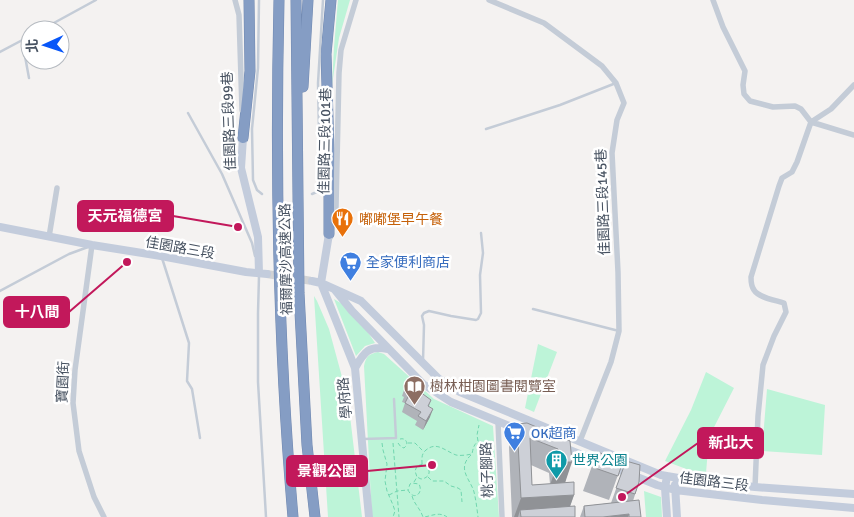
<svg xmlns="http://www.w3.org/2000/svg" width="854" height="517" font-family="Signika,'Noto Sans TC',sans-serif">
  <rect width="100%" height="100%" fill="#f4f2f1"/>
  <path fill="#bdf4d8" d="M338,0H350L339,38L332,85L334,47Z
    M314,296L317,301L329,329L348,399L362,517H328Z
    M334,299L354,311L375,343L365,346L356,356Z
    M538,344L557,352L534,412L525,408Z
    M378,352L384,354L434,399L493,426L499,517H372L364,366C366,356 369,354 378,352Z
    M706,372L734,388L709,437L706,473L689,470L665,461L691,410Z
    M767,389L825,405L822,455L762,451Z
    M644,491L661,497L662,517H646Z"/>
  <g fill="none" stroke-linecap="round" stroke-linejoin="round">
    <path stroke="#d1d2d4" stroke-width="8" stroke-dasharray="8 4" stroke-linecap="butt" d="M267,274L312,281"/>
    <defs>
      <path id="highway" d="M279,0C275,172 278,345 293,517
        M296,0L299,293L307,445L315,517
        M303,87L308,0
        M243,138L250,71L249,0
        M329,234V150L326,54L331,0"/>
    </defs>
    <use href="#highway" stroke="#7088b0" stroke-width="11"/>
    <path stroke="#71d6af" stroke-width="1" stroke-dasharray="4 2.5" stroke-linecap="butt" d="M478,441L477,435L479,425
      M382,443L383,450L387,464L385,481L387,491L393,505L395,511L393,517
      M393,443L399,517
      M398,443L401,447L404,448L406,446L407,443C406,440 404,438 400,439
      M408,443H415L423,451
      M471,455C456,469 471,480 474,492C476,500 477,509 478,517
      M422,464C422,459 421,454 426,450C437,441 445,451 456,455C461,456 467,455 472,454C474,443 476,440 487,443
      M428,477L432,481H444L451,486L458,488L461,490L462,502
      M414,482L417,477L415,471L417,466L423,464C432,468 431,478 421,479L417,477
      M389,495L397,491L408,490C413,501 424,494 419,484L412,483L410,484L408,490
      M412,496C414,504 420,508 423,517
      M425,517C433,515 440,512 447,517"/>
    <path stroke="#c4ccd7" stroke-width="2.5" d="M259,0L258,68L252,129L253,180L257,190L262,194
      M41,30L96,0
      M22,40L29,78
      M0,52L30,36
      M188,113L222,174L252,243L255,256
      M486,129L560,105L616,83
      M312,194L319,191L320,182L318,83L323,0
      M162,258L189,343L187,381L192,389L200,438
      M259,276L258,313V382L266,517
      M0,291L69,254L88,247
      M533,309L619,331
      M423,361L424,325L422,316L424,313L429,311L451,316L476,320L478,319L481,313L480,275L483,253L481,233
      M363,439L396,438L394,399"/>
    <path stroke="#c4ccd7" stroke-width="5.5" d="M235,0L239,15L242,110
      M489,0L544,23L602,66L616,83L624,103L617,120L612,153L618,272L619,331L611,362L580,441
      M713,0L723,27L745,71L743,85L744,94L750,101L773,107L795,106L801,109L811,122
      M811,122L831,109L854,85
      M811,122L854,135
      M333,220L336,207L339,73L341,50L356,0
      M49,237L57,188
      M92,245L75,370L73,403L79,451L94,497L104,517
      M498,422L502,517
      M755,487L758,416L763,365L774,336L786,312L784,303C775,300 759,298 754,290C751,286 751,281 751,277L779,186L782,178L792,172L797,162L811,122"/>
    <path stroke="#c3ccdc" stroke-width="8" d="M243,138L241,168L258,237L259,273
      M0,227L92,245L161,256L246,272L267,274
      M312,281L321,283L361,301L439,379L460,392L661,475L690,480L755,487L854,494
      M321,283L355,368L369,517
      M321,283L329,234
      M335,290L352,311L423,384L451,402L524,432
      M355,368C364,352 369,345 388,349
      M562,447L657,485L675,490L762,500L854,508
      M667,476L665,488L667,517
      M675,485L677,517"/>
    <use href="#highway" stroke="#859dc4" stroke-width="10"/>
  </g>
  <path fill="#b0b3b9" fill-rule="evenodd" d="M405,387L431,400L429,406L430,417L423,430L415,425L417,421L402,412L405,403L402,402L404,397L402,396Z
    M517,424L570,441L565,483L574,495L570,507L575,517H512L509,447ZM531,465L549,473L550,484L532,485Z
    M597,452L623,461L609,500L583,491Z
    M626,461L639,482L633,501L641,517H580L584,506L611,503Z"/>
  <path fill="#909296" d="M433,409L430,417L423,430L426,421Z
    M558,462H572L564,486L550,485Z
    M574,495L566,517L520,510L518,517H514L521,498Z
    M629,514L628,517H603Z"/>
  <path fill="#cdd0d7" stroke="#909296" d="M408,383L431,400L428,406L433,409L426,421L418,416L421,412L405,403L409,395L405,393L408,388L405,387Z
    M527,423L570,441L572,462H558V449L530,438L532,485L574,482V495L521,498L517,424Z
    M597,452L623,461L618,476L592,467Z
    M626,461L640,465L639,482L635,494L616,488Z
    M639,500L641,517H629V514L603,517H585L584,506Z
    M575,506V517H521L520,510Z"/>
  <defs>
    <symbol id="restaurant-pin" viewBox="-11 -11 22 30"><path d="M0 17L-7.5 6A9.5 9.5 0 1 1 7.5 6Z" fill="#e8710a" stroke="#fff"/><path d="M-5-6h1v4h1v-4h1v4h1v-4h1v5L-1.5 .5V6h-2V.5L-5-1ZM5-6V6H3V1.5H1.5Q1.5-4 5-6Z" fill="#fff"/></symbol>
    <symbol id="supermarket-pin" viewBox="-11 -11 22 30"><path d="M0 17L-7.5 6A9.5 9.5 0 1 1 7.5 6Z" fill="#3f7fe0" stroke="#fff"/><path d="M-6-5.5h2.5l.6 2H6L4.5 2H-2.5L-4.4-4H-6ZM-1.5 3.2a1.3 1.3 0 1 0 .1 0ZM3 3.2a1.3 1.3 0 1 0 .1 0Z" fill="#fff"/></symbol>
    <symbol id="library-pin" viewBox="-11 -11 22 30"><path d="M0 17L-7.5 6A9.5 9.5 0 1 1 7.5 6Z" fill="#8d6e63" stroke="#fff"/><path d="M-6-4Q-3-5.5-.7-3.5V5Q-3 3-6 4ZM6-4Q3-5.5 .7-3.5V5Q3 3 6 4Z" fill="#fff"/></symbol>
    <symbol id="building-pin" viewBox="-11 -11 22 30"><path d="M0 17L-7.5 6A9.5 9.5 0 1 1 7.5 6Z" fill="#0f9aa8" stroke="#fff"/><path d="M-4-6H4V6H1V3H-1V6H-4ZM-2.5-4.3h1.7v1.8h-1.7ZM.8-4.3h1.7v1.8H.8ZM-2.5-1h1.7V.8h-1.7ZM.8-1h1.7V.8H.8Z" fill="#fff"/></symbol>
  </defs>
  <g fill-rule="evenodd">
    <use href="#restaurant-pin" x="330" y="206" width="25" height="34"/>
    <use href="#supermarket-pin" x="338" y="250" width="25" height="34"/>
    <use href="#library-pin" x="402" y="374" width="25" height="34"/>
    <use href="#supermarket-pin" x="502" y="420" width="25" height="34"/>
    <use href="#building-pin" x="544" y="448" width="25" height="34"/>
  </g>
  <g text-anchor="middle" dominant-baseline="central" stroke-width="5" stroke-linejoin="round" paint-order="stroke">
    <g font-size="14" fill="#475261" stroke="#fff">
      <text transform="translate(229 121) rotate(-92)">佳園路三段99巷</text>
      <text transform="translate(325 141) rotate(-89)">佳園路三段101巷</text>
      <text transform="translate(603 202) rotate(-92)">佳園路三段145巷</text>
      <text transform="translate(180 248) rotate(10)">佳園路三段</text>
      <text transform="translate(286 259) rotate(-91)">福爾摩沙高速公路</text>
      <text transform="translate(63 382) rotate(-87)">寶園街</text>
      <text transform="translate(345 398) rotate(-95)">學府路</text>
      <text transform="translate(487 470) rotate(-92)">桃子腳路</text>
      <text transform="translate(714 482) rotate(7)">佳園路三段</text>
    </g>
    <g font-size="14" fill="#c56008" stroke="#fff" text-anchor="start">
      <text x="359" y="219">嘟嘟堡早午餐</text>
    </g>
    <g font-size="14" fill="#366cbe" stroke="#fff" text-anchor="start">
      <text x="366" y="262">全家便利商店</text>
      <text x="531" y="433">OK超商</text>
    </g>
    <g font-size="14" fill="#785e54" stroke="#fff" text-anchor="start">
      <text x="430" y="386">樹林柑園圖書閱覽室</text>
    </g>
    <g font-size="14" fill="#0d838f" stroke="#fff" text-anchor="start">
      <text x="572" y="460">世界公園</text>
    </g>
  </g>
  <path fill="none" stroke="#c2185b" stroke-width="2" d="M238 227L173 216M127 262L69 312M622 497L698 443M432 465L367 471"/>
  <g fill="#c2185b" stroke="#fff" stroke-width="2">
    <circle cx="238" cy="227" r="5"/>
    <circle cx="127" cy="262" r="5"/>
    <circle cx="622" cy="497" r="5"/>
    <circle cx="432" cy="465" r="5"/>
  </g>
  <g fill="#c2185b" stroke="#c2185b" stroke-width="2">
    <rect x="78" y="201" width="95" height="30" rx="5"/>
    <rect x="4" y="297" width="65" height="30" rx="5"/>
    <rect x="698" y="428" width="65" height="30" rx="5"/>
    <rect x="287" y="456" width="80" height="30" rx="5"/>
  </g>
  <g font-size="15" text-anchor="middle" font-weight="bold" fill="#fff">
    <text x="125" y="221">天元福德宮</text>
    <text x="37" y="317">十八間</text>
    <text x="731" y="448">新北大</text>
    <text x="327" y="476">景觀公園</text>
  </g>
  <g transform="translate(45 45) rotate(267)"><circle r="24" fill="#ffffff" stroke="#b5bac0"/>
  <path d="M0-4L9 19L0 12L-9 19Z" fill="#0856f8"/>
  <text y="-8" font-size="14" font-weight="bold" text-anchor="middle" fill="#475261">北</text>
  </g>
</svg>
